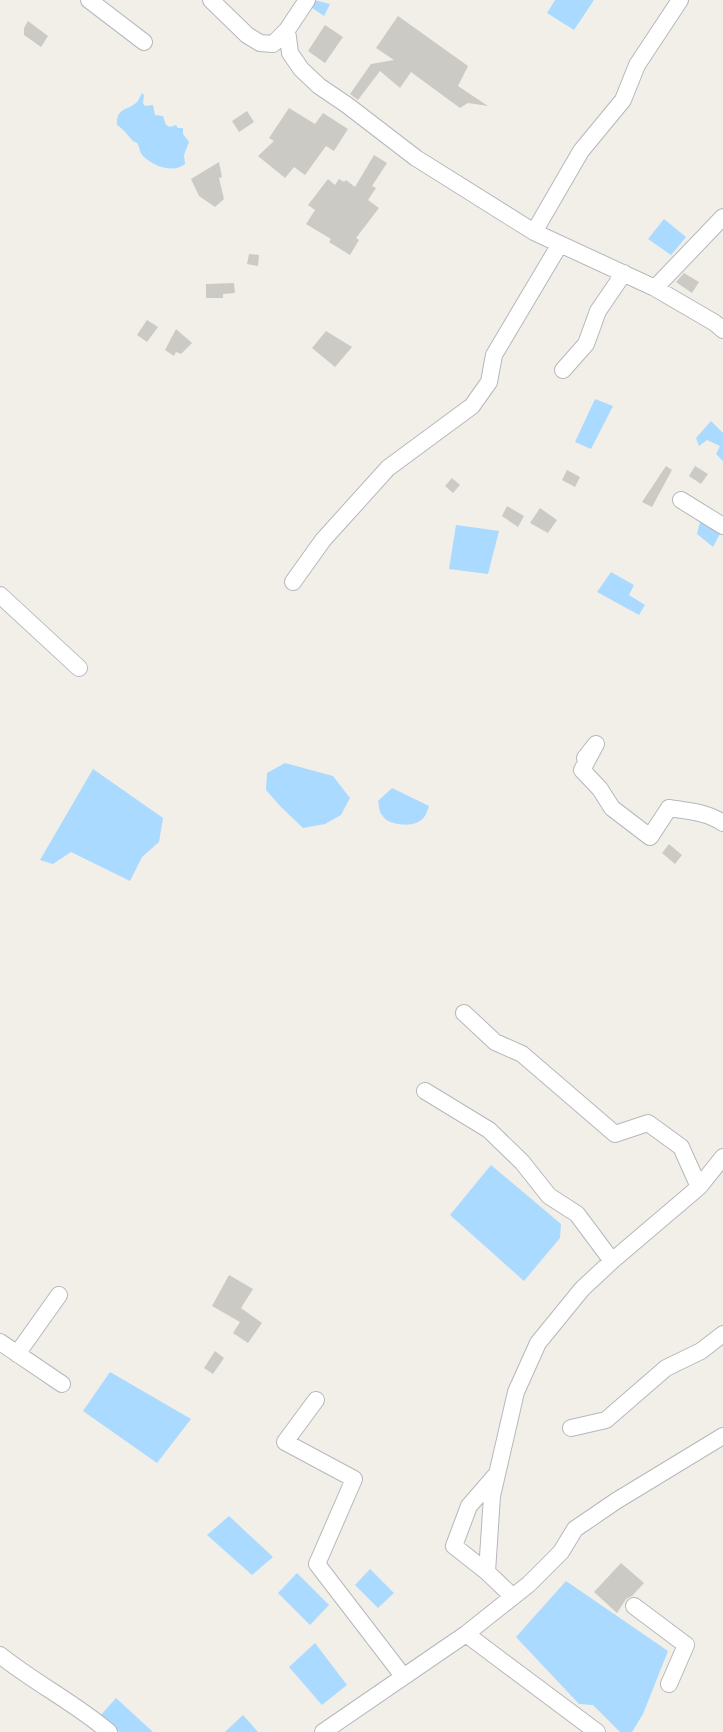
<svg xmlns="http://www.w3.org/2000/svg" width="723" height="1732" font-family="Raleway,sans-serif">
  <rect width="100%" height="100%" fill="#f1efe8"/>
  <path fill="#aadaff" d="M314,0L330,4L324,16L311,7Z
    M555,0H594L574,30L547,13Z
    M142,93L144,95L143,103L145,106L153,105L155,115L163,116L166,125L170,127L176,125L178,128H183V134L189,142L184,155L185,164C173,174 153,166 143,156C139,152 140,147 137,143C136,142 134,142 133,141C128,136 125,130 117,125C116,107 128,111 137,102C139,100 140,96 142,93Z
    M664,219L686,237L671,255L648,239Z
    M595,399L613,406L591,449L575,442Z
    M711,421L723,433V461L716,454L720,446L707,440L699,446L696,438Z
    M701,518L721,532L713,547L697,534Z
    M456,525L499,531L488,574L449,569Z
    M611,572L634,585L629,595L645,605L639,615L597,592Z
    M285,763L333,776L350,798L341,815L325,824L303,828L281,807L266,790L267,773Z
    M93,769L163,818L159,842L142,857L130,881L71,852L53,864L40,860Z
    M392,788L429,806C427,812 425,819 418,822C409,827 387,825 382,815C379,812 379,805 378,801Z
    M491,1165L561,1224L560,1238L524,1281L450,1215Z
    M110,1372L191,1419L157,1463L83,1411Z
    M229,1516L273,1557L252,1575L207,1535Z
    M370,1569L394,1593L378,1608L355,1585Z
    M297,1573L329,1605L310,1625L278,1593Z
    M566,1581L668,1651L643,1714L632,1732H620L593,1705L579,1704L516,1637Z
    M315,1643L347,1685L322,1705L289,1667Z
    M116,1698L153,1732H119L101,1715Z
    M243,1715L258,1732H225Z"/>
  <path fill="#cccac5" d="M398,16L468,66L458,86L488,106L468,103L460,108L411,72L400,88L380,71L358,100L350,94L371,64L394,60L376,48Z
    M28,21L48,36L41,47L24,35V28Z
    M325,25L343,37L325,63L308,51Z
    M289,108L315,124L323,113L348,129L334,151L326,146L305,175L294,167L285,178L258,156L274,141L269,138Z
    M247,111L254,122L239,132L232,121Z
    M374,155L387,163L372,186L376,188L368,200L379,208L356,238L359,240L350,255L329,242L331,239L306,224L315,210L308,205L328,179L335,185L339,179L344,182L346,180L355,187Z
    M219,162L222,177L219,178L224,199L215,207L199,196L191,179Z
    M249,254L259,255L258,266L247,264Z
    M684,273L699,282L692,293L676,282Z
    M234,283L235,293L223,294V298H206V284Z
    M147,320L158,327L147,342L137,335Z
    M176,329L192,343L181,354L176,352L174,356L165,350Z
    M326,331L352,347L335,367L312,348Z
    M666,466L672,470L652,507L642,502Z
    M695,466L708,474L701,484L689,476Z
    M567,470L580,477L575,487L562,480Z
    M452,478L460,485L453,493L445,486Z
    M507,506L524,516L518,527L502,516Z
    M540,508L557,520L548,533L530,523Z
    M669,844L682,855L675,864L662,853Z
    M229,1275L253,1289L241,1308L262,1323L248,1343L233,1333L240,1322L212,1306Z
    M215,1351L224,1358L213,1374L204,1368Z
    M621,1563L644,1583L632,1596L626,1599L617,1613L594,1592Z"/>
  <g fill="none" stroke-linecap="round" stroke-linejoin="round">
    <defs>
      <path id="minor" d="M89,0L144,42
        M211,0L247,35L260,43L273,44L287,30L307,0
        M287,30L290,53L301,69L319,86L347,105L416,158L534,232L655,288L715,323L723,330
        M534,232L581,151L623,100L637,65L680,0
        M655,288L723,217
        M563,370L586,344L598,311L624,273
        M681,500L723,526
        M293,582L323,540L388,468L472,406L489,382L494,355L560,244
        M0,595L79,668
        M585,758L596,744L582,770L600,789L612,808L650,837L669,808C687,811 708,812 723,823
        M464,1013L495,1042L522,1054L615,1134L648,1123L681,1147L699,1187
        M425,1091L489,1130L522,1162L549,1196L577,1214L612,1261
        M0,1342L62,1384
        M17,1354L59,1295
        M316,1400L285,1442L354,1479L317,1564L403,1676
        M571,1428L606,1420L666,1368L701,1351L723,1334
        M487,1572L454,1546L469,1506L495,1476
        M512,1596L487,1572L492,1496L516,1392L538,1343L582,1289L612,1261L699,1187L723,1157
        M634,1606L686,1645L669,1684
        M466,1634L597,1732
        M0,1655C35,1683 75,1703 109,1732
        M323,1732L466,1634L529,1584L561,1552L575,1529L616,1501L723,1436"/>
    </defs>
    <use href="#minor" stroke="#b5b8bc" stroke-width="18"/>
    <use href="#minor" stroke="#fff" stroke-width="16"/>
  </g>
</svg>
